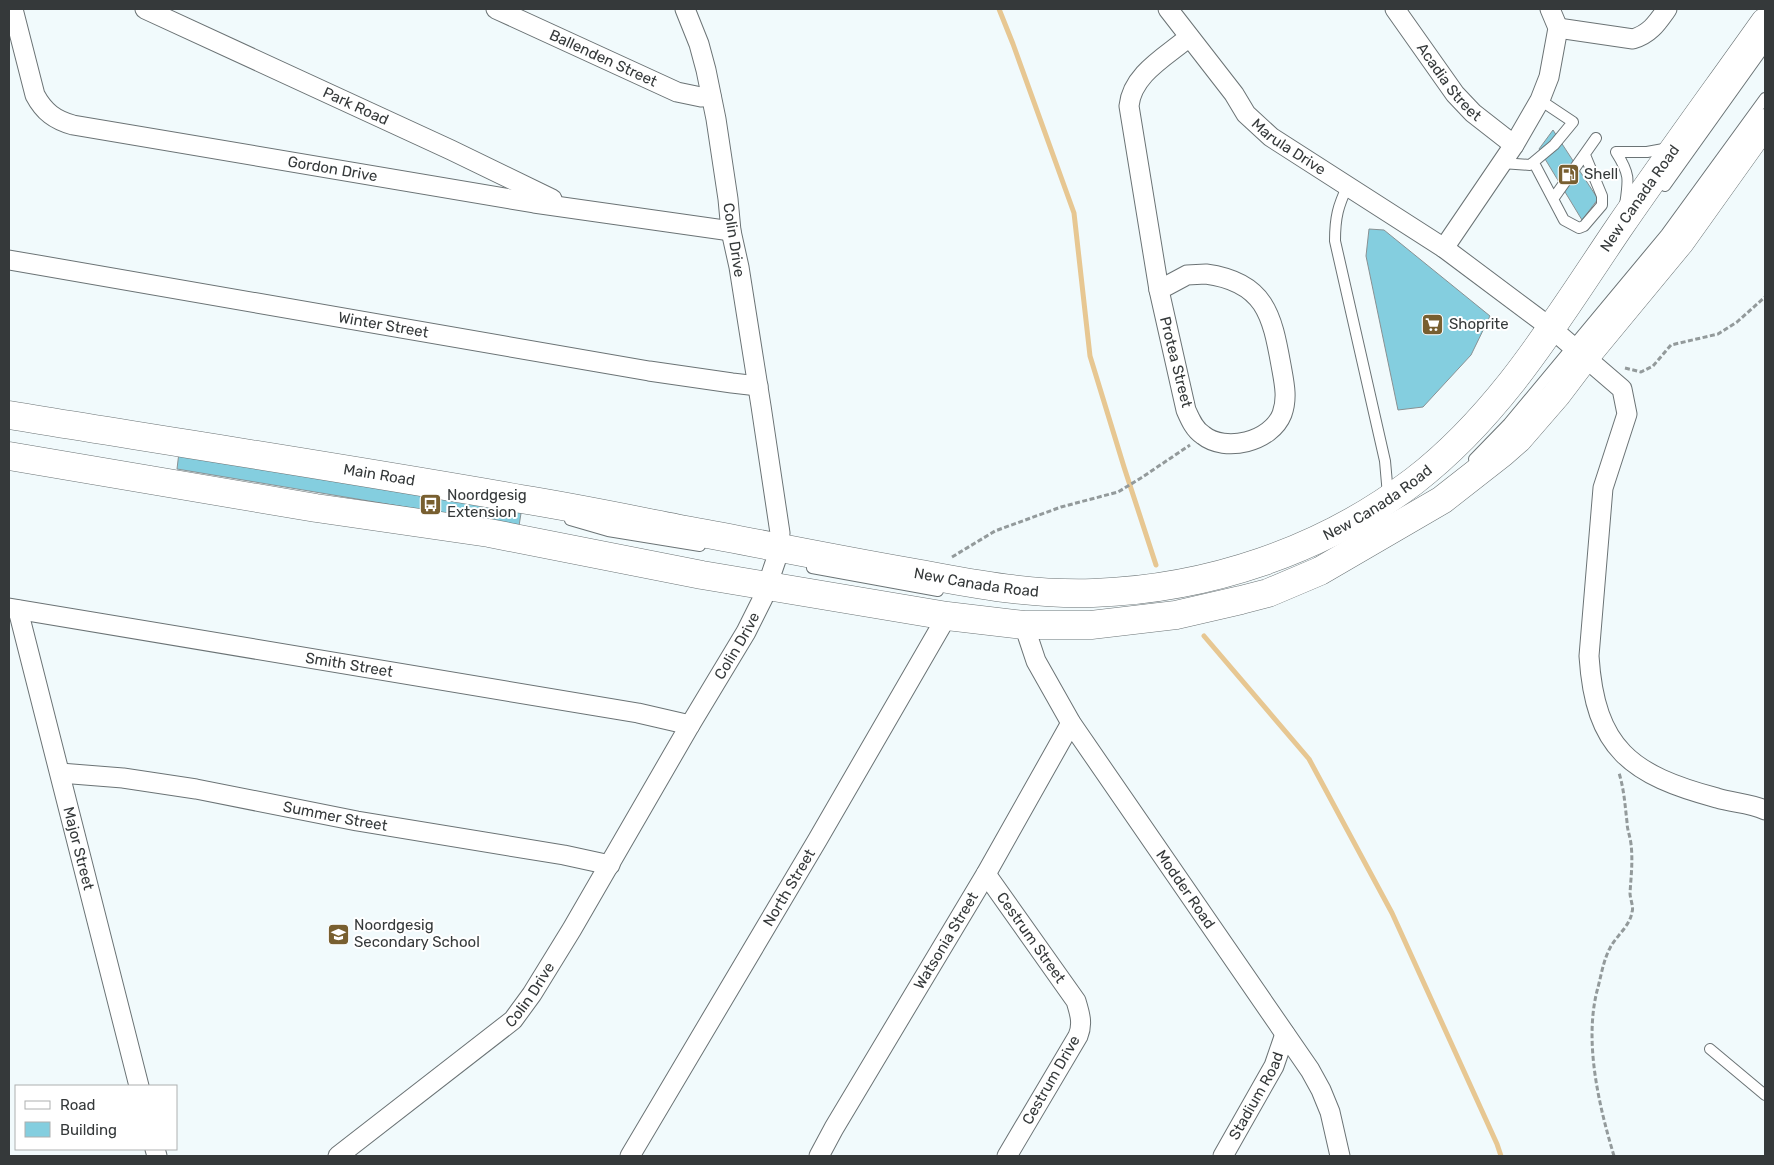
<svg xmlns="http://www.w3.org/2000/svg" width="1774" height="1165" font-family="Rubik,sans-serif">
  <rect width="100%" height="100%" fill="#f1fafc"/>
  <g fill="none" stroke-linecap="round" stroke-linejoin="round">
    <path stroke="#e7c792" stroke-width="5" d="M999,9L1013,44L1074,213L1090,356L1124,467L1156,565
      M1204,636L1309,759L1392,913L1497,1144L1501,1156"/>
  </g>
  <path fill="#84cedf" stroke="#899193" d="M1553,130L1598,199L1582,220L1539,149Z
    M1369,229L1384,230L1490,316L1471,355L1423,407L1398,410L1366,256Z
    M179,452L522,507L519,526L177,469Z"/>
  <g fill="none" stroke-linecap="round" stroke-linejoin="round">
    <defs>
      <path id="service" d="M1616,152C1630,174 1629,179 1625,205
        M1616,152H1647L1669,148
        M1502,163L1530,165L1554,145L1573,122L1540,100
        M1534,163L1564,220L1579,228L1584,226L1602,205V196L1585,155
        M1348,185C1338,206 1335,217 1335,241L1385,461L1388,495
        M1665,186L1765,46
        M1553,199L1596,138
        M1474,459L1508,424L1666,234L1765,98
        M570,520L608,531L700,546
        M812,568L938,591
        M1710,1049L1765,1095"/>
      <g id="minor">
        <path id="s1" d="M13,9L35,95C44,112 55,120 73,125L534,203L731,231"/>
        <path id="s2" d="M145,9L451,150L552,199"/>
        <path id="s3" d="M496,9L677,92L701,97L711,96"/>
        <path id="s4" d="M1168,9L1234,94L1246,114L1271,137L1444,248L1551,328L1622,389L1627,414L1603,488L1589,656C1595,749 1631,775 1717,798C1733,803 1750,803 1765,810"/>
        <path id="s5" d="M1395,9L1455,94L1473,113L1514,145"/>
        <path d="M1558,28L1633,39C1650,34 1657,23 1667,9"/>
        <path d="M1444,248L1514,145L1540,100L1549,77L1558,28L1550,9"/>
        <path id="s6" d="M9,260L649,371L732,383L758,386"/>
        <path d="M1206,274C1265,282 1272,315 1281,365C1284,382 1288,398 1282,414C1271,442 1225,453 1203,435C1194,429 1190,419 1186,410L1159,290L1187,275Z"/>
        <path d="M1159,290L1129,106C1132,74 1167,56 1189,37"/>
        <path id="s7" d="M9,608L638,713L690,725"/>
        <path id="s8" d="M18,610L139,1086"/>
        <path id="s9" d="M1024,625L1036,661L1071,723L1310,1070L1321,1090L1330,1112L1340,1156"/>
        <path id="s10" d="M60,773L123,778L196,789L357,821L564,855L610,865"/>
        <path id="s11" d="M986,874L1076,1001C1080,1014 1083,1024 1078,1036L1007,1156"/>
        <path d="M155,1149L157,1156"/>
        <path id="s12" d="M338,1156L513,1020L532,994L572,929L690,725L746,632L763,598L776,560L780,533L761,406L739,267L731,231L728,199L716,119L706,70L699,44L685,9"/>
        <path id="s13" d="M630,1156L818,839L947,616"/>
        <path id="s14" d="M819,1156L834,1128L986,874L1071,723"/>
        <path id="s15" d="M1223,1156L1274,1066L1285,1034"/>
      </g>
      <g id="secondary">
        <path id="s16" d="M9,415C179,443 351,469 521,499C578,508 634,520 691,531C768,545 844,561 921,574C978,585 1035,595 1093,593C1208,589 1322,551 1414,481C1502,413 1557,319 1618,229C1666,159 1716,91 1765,22"/>
        <path d="M9,456L316,508L489,533L702,575L947,616L1024,625H1091L1176,615L1241,600L1268,593L1320,571L1442,500L1502,453L1518,439L1557,394L1585,357L1680,242L1765,123"/>
      </g>
    </defs>
    <use href="#service" stroke="#6b7375" stroke-width="12"/>
    <use href="#minor" stroke="#6b7375" stroke-width="21"/>
    <use href="#secondary" stroke="#6b7375" stroke-width="29"/>
    <path stroke="#939a9b" stroke-width="3" stroke-dasharray="5 2.5" stroke-linecap="butt" d="M1625,368L1641,372L1653,366L1671,345L1718,334L1737,322L1765,297
      M952,557L995,531L1061,507L1118,492L1141,478L1190,445
      M1614,1156C1599,1106 1584,1043 1597,991C1601,977 1603,961 1610,948C1616,936 1630,926 1632,912C1634,907 1630,899 1630,893C1631,877 1633,861 1631,844C1630,836 1627,829 1627,822C1625,805 1624,789 1619,773"/>
    <use href="#service" stroke="#fff" stroke-width="10"/>
    <use href="#minor" stroke="#fff" stroke-width="19"/>
    <use href="#secondary" stroke="#fff" stroke-width="28"/>
  </g>
  <defs>
    <symbol id="fuel-square" viewBox="-11 -11 22 22"><rect x="-9" y="-9" width="18" height="18" rx="4" fill="#785f30" stroke="#fff"/><path d="M-5.5-6h7V0h2V4h1.3V-2.5L3-4.5l.8-.8L6-3V5H2.5V1h-1V6h-7ZM-4.2-4.7v3.2H.2V-4.7Z" fill="#fff"/></symbol>
    <symbol id="supermarket-square" viewBox="-11 -11 22 22"><rect x="-9" y="-9" width="18" height="18" rx="4" fill="#785f30" stroke="#fff"/><path d="M-6-5.5h2.5l.6 2H6L4.5 2H-2.5L-4.4-4H-6ZM-1.5 3.2a1.3 1.3 0 1 0 .1 0ZM3 3.2a1.3 1.3 0 1 0 .1 0Z" fill="#fff"/></symbol>
    <symbol id="bus-square" viewBox="-11 -11 22 22"><rect x="-9" y="-9" width="18" height="18" rx="4" fill="#785f30" stroke="#fff"/><path d="M-5-6H5V4H4V6H2V4H-2V6H-4V4H-5ZM-3.5-4V0h7V-4ZM-3.5 1.2v1.5H-2V1.2ZM2 1.2v1.5H3.5V1.2Z" fill="#fff"/></symbol>
    <symbol id="school-square" viewBox="-11 -11 22 22"><rect x="-9" y="-9" width="18" height="18" rx="4" fill="#785f30" stroke="#fff"/><path d="M0-5L7-2L0 1L-7-2ZM-4 1L0 2.5L4 1V4Q0 6-4 4Z" fill="#fff"/></symbol>
  </defs>
  <g fill-rule="evenodd">
    <use href="#fuel-square" x="1556" y="162" width="25" height="25"/>
    <use href="#supermarket-square" x="1420" y="312" width="25" height="25"/>
    <use href="#bus-square" x="418" y="492" width="25" height="25"/>
    <use href="#school-square" x="326" y="922" width="25" height="25"/>
  </g>
  <g text-anchor="middle" dominant-baseline="central" stroke-width="4" stroke-linejoin="round" paint-order="stroke">
    <g font-size="15" fill="#35393a" stroke="#fff">
      <text stroke="none"><textPath href="#s3" startOffset="118">Ballenden Street</textPath></text>
      <text stroke="none"><textPath href="#s5" startOffset="91">Acadia Street</textPath></text>
      <text stroke="none"><textPath href="#s2" startOffset="232">Park Road</textPath></text>
      <text stroke="none"><textPath href="#s4" startOffset="185">Marula Drive</textPath></text>
      <text stroke="none"><textPath href="#s1" startOffset="402">Gordon Drive</textPath></text>
      <text stroke="none"><textPath href="#s16" startOffset="1808">New Canada Road</textPath></text>
      <text transform="translate(734 240) rotate(81)">Colin Drive</text>
      <text stroke="none"><textPath href="#s6" startOffset="380">Winter Street</textPath></text>
      <text transform="translate(1176 362) rotate(76)">Protea Street</text>
      <text stroke="none"><textPath href="#s16" startOffset="375">Main Road</textPath></text>
      <text stroke="none"><textPath href="#s16" startOffset="1402">New Canada Road</textPath></text>
      <text stroke="none"><textPath href="#s16" startOffset="982">New Canada Road</textPath></text>
      <text stroke="none"><textPath href="#s12" startOffset="658">Colin Drive</textPath></text>
      <text stroke="none"><textPath href="#s7" startOffset="345">Smith Street</textPath></text>
      <text stroke="none"><textPath href="#s10" startOffset="279">Summer Street</textPath></text>
      <text stroke="none"><textPath href="#s8" startOffset="246">Major Street</textPath></text>
      <text stroke="none"><textPath href="#s13" startOffset="312">North Street</textPath></text>
      <text stroke="none"><textPath href="#s9" startOffset="311">Modder Road</textPath></text>
      <text stroke="none"><textPath href="#s11" startOffset="78">Cestrum Street</textPath></text>
      <text stroke="none"><textPath href="#s14" startOffset="250">Watsonia Street</textPath></text>
      <text stroke="none"><textPath href="#s12" startOffset="252">Colin Drive</textPath></text>
      <text transform="translate(1051 1080) rotate(-60)">Cestrum Drive</text>
      <text stroke="none"><textPath href="#s15" startOffset="69">Stadium Road</textPath></text>
    </g>
    <g font-size="15" fill="#35393a" stroke="#fff" text-anchor="start">
      <text x="1584" y="174">Shell</text>
      <text x="1449" y="324">Shoprite</text>
      <text x="447" y="495">Noordgesig<tspan x="447" dy="17">Extension</tspan></text>
      <text x="354" y="925">Noordgesig<tspan x="354" dy="17">Secondary School</tspan></text>
    </g>
  </g>
  <rect width="1774" height="1165" fill="none" stroke="#35393a" stroke-width="20"/>
  <rect x="15" y="1085" width="162" height="65" fill="#ffffff" stroke="#aeb0b0"/>
  <rect x="25" y="1101" width="25" height="8" fill="#ffffff" stroke="#aeb0b0"/>
  <text x="60" y="1110" font-size="15" fill="#35393a">Road</text>
  <rect x="25" y="1122" width="25" height="15" fill="#84cedf" stroke="#aeb0b0"/>
  <text x="60" y="1135" font-size="15" fill="#35393a">Building</text>
</svg>
